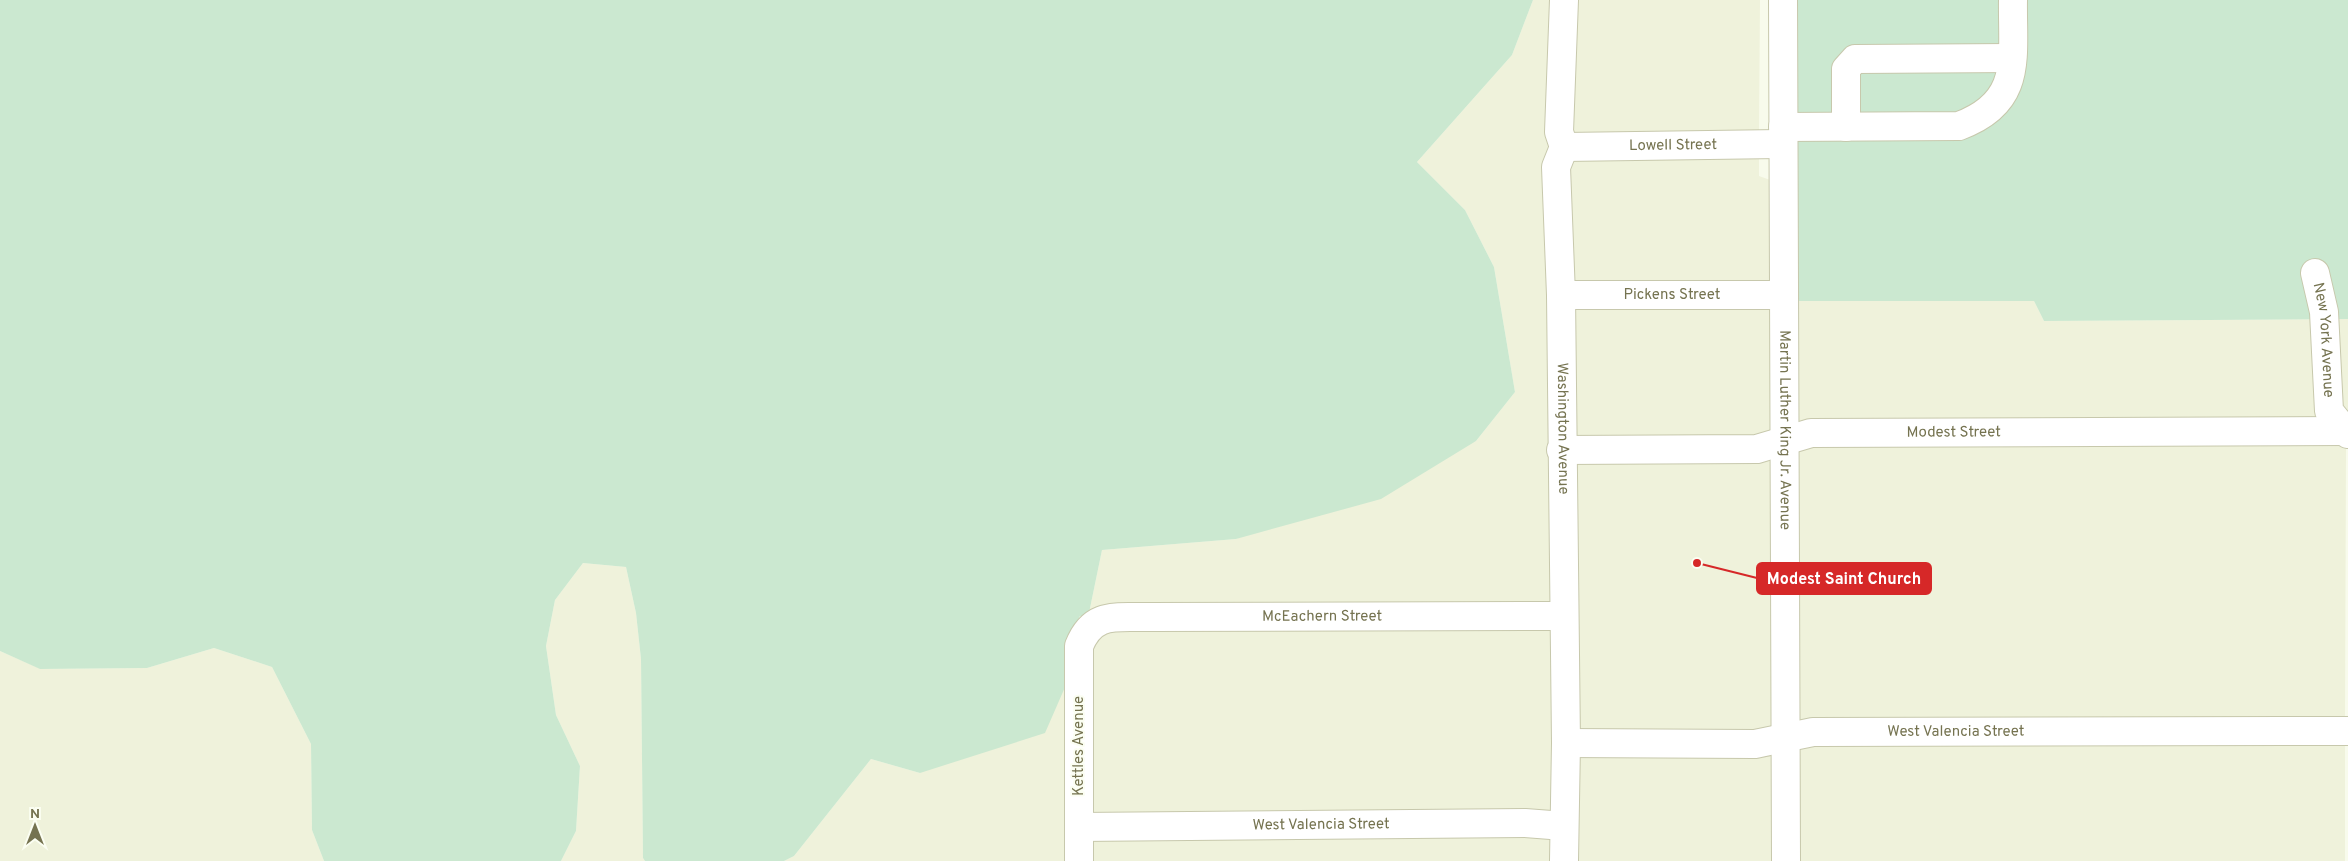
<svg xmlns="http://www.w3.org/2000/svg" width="2348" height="861" font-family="Overpass,sans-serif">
  <rect width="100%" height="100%" fill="#f8fbec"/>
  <path fill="#eff2db" d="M1533,0H1554L1553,604L1089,613L1102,550L1236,539L1476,441L1515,392L1494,267L1465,210L1417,162L1512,55Z
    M1574,0H1760L1759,133L1571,136Z
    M1759,156V176L1773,181L1774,283H1571L1567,169L1571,159Z
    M1794,301H2034L2044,321L2348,319V420L1794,427Z
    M1571,307H1774V433L1756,437L1571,438Z
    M2342,443L2346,446L2345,720L1795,724L1794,451L1812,444Z
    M1774,456L1775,728L1754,733L1576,731L1572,462Z
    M583,563L626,567L636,613L641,659L643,858L645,861H561L576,831L580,766L556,715L546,646L555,600Z
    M1553,627L1554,814L1090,815V648L1093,638L1108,630Z
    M214,648L272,667L311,744L312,830L324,861H0V651L41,669L147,668Z
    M1069,678V861H784L794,856L871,759L920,773Z
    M2345,743V861H1796L1795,747L1814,744Z
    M1775,752L1776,861H1574L1576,755Z
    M1554,837V861H1090V838Z"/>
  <path fill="#cbe8d0" d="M0,0H1533L1512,55L1417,162L1465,210L1494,267L1515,392L1476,441L1381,499L1236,539L1102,550L1089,613L1083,618L1080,616L1076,624L1071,630L1073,633L1069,678L1045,733L920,773L871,759L794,856L784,861H645L643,858L641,659L636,613L626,567L583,563L555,600L546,646L556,715L580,766L576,831L561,861H324L312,830L311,744L272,667L214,648L147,668L40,669L0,651Z
    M1793,0H2348V319L2044,321L2034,301H1794Z"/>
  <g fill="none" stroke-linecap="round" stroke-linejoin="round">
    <defs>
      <g id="minor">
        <path id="s1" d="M1564,0L1559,132L1564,147L1556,167L1561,295L1566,743L1564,861"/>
        <path id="s2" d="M1783,0L1786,861"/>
        <path d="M1783,127L1959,126C2024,102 2012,57 2013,0"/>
        <path d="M1846,127V69L1855,59L2012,58"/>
        <path id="s3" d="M1564,147L1783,144"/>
        <path id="s4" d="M2315,273L2324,312L2329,411L2348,434"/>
        <path id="s5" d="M1561,295H1784"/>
        <path id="s6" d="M1561,450L1757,449L1811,433L2348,431"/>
        <path id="s7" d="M1566,743L1755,744L1813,732L2348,731"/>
        <path id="s8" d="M1079,827L1525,823L1564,826"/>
        <path id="s9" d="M1079,861V646C1093,611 1116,618 1148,617L1563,616"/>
      </g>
    </defs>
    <use href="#minor" stroke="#c7c8ac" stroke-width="30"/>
    <use href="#minor" stroke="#fff" stroke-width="28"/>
  </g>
  <g text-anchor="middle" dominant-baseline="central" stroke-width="4" stroke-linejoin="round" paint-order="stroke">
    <g font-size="15" fill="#757350" stroke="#fbfef2">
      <text stroke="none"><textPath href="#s3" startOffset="109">Lowell Street</textPath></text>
      <text stroke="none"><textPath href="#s5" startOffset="111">Pickens Street</textPath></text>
      <text stroke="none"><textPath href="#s4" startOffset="68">New York Avenue</textPath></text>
      <text stroke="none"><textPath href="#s1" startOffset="431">Washington Avenue</textPath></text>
      <text stroke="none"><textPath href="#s2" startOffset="430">Martin Luther King Jr. Avenue</textPath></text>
      <text stroke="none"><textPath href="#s6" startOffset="395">Modest Street</textPath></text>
      <text stroke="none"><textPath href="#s9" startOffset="471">McEachern Street</textPath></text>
      <text stroke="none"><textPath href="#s7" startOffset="391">West Valencia Street</textPath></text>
      <text transform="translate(1079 746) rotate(-90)">Kettles Avenue</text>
      <text stroke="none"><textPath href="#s8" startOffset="242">West Valencia Street</textPath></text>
    </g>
  </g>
  <path fill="none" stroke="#d62828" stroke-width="2" d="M1697 563L1757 578"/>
  <circle fill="#d62828" stroke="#fbfef2" stroke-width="2" cx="1697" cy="563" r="5"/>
  <rect fill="#d62828" stroke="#d62828" stroke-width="2" x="1757" y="563" width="174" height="31" rx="5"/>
  <g font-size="16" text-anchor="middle" font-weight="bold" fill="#fff">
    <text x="1844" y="584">Modest Saint Church</text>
  </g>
  <g transform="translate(35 826)" stroke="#fbfef2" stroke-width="4" paint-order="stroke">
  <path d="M0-4L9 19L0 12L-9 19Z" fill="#757350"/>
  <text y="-8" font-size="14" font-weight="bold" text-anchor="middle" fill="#757350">N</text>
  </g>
</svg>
